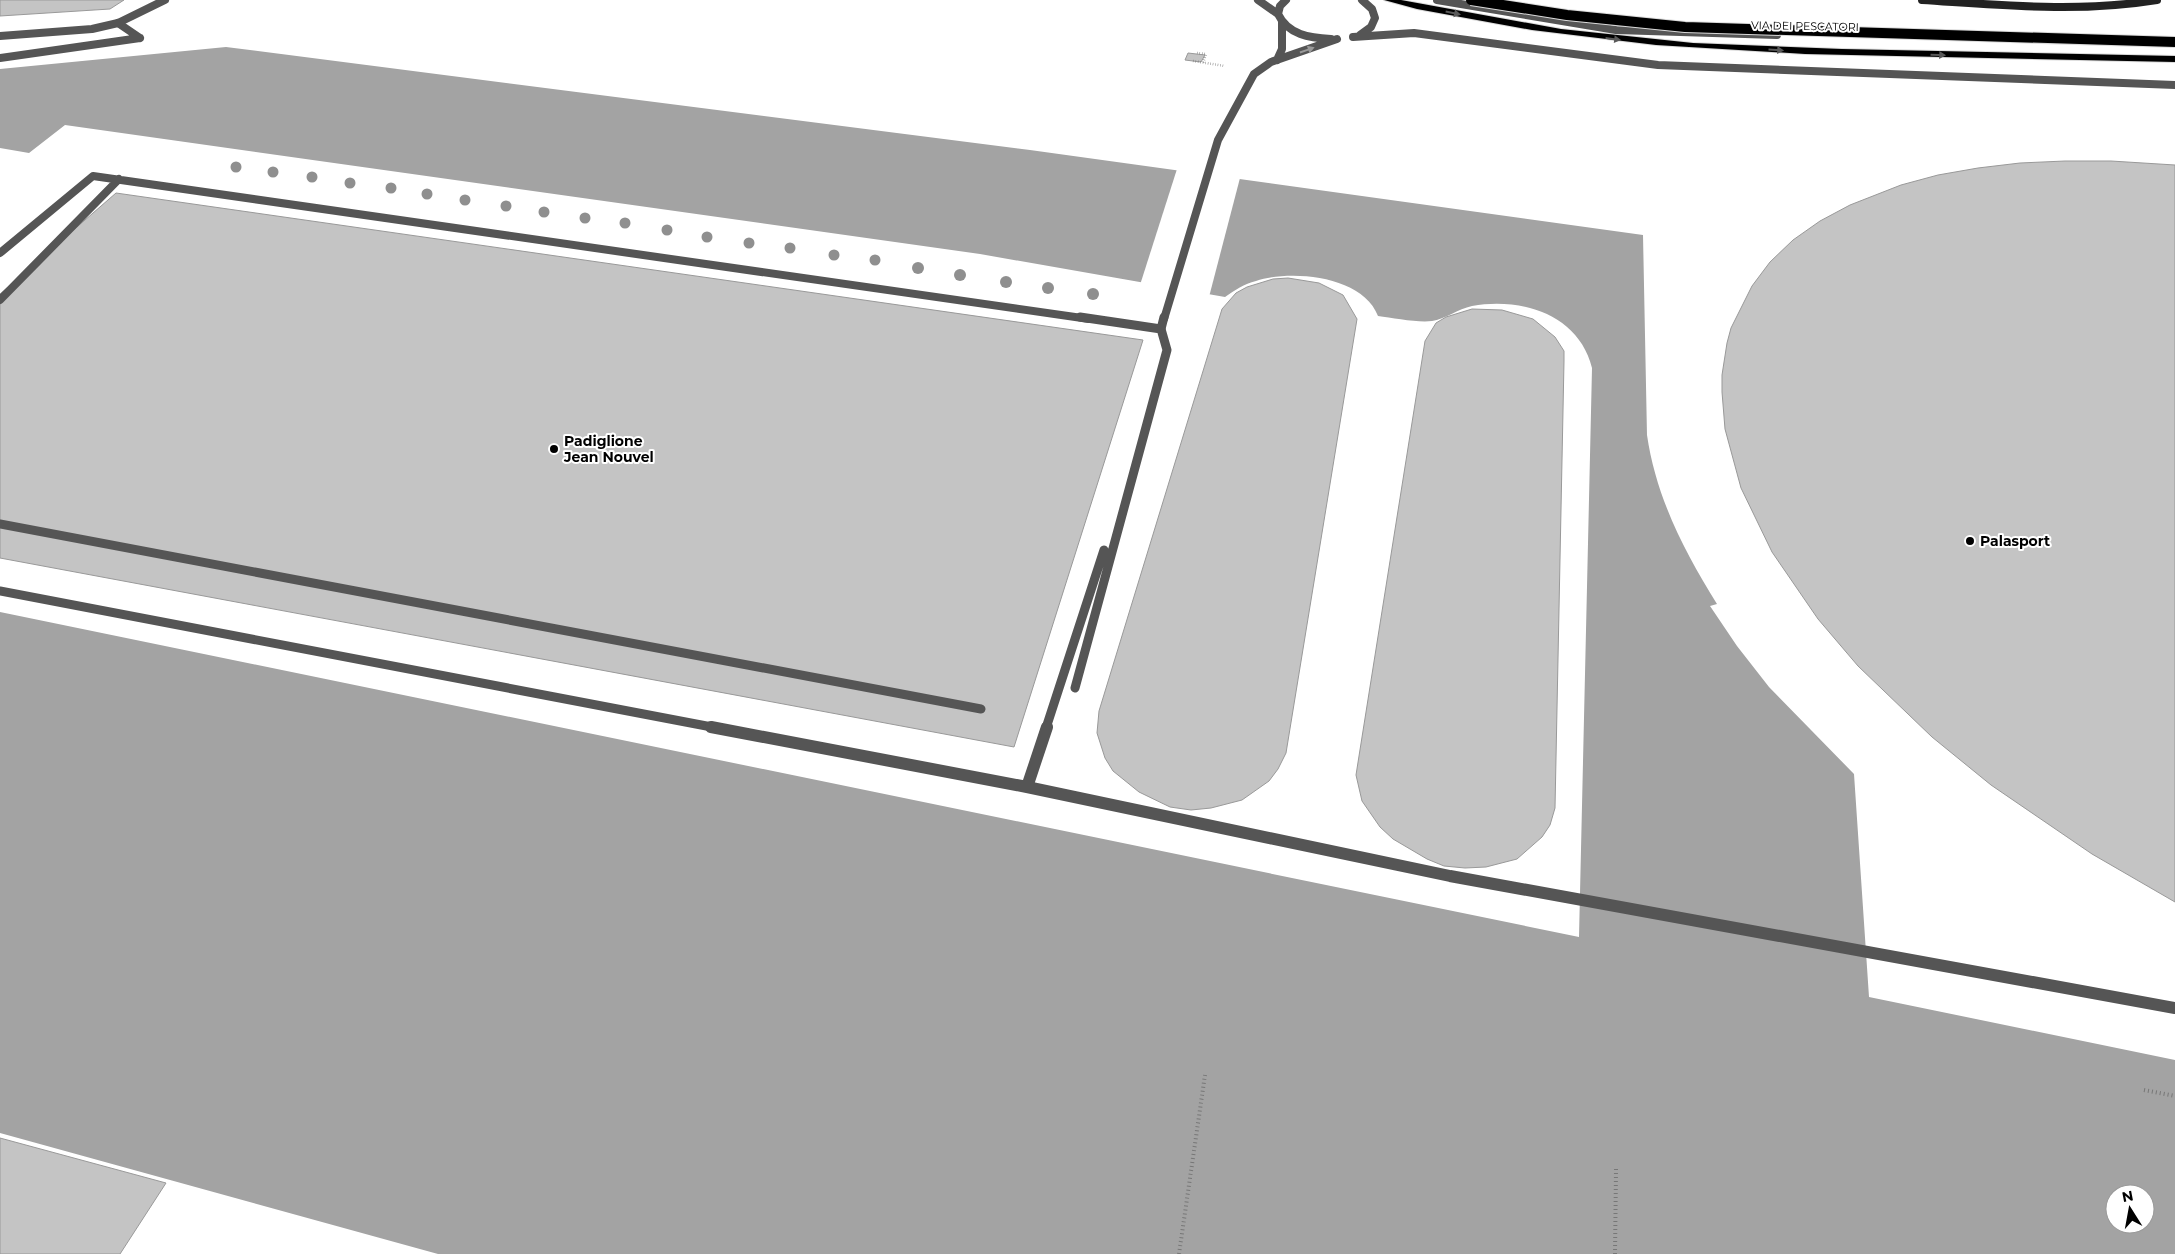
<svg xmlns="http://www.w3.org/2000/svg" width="2175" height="1254" font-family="Montserrat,sans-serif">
  <rect width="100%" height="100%" fill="#fff"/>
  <path fill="#a3a3a3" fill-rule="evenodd" d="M226,47L1030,150L1643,235L1647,435C1656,497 1684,551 1717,604L1710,606L1737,646L1769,687L1854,774L1869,997L2175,1060V1254H438L0,1133V612L1579,937L1592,368C1579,315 1522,297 1472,306C1458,309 1445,319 1432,321C1419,323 1393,318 1378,316C1363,276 1292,269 1256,281C1244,284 1235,290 1225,297L980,254L65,125L29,153L0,148V69ZM2115,1194H2145V1224H2115Z"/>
  <path fill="#fff" d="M1177,169L1240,178L1209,297L1140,285Z"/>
  <path fill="#c4c4c4" stroke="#999" d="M0,0H124L110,9L0,16Z
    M1188,53L1205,55L1201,62L1185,60Z
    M2065,161H2111L2175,165V902L2092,854L1991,785L1932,737L1858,666L1818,619L1772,552L1741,488L1725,429L1722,392V375L1727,343L1731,328L1752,286L1770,262L1793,240L1820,221L1850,205L1901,185L1938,175L1978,168L2020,163Z
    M116,193L1143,340L1014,747L0,558V294Z
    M1288,278L1319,283L1343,295L1357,319L1286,753L1278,769L1269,781L1242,800L1211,808L1191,810L1170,807L1139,792L1113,771L1105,758L1097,733L1099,711L1222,309L1236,293L1247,287L1273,279Z
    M1472,309L1502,310L1533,319L1555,337L1564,351V361L1555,808L1550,825L1542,837L1517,859L1486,867L1465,868L1444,866L1427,859L1393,839L1380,827L1362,801L1356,775L1425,341L1436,323L1446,317Z
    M0,1138L166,1183L120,1254H0Z"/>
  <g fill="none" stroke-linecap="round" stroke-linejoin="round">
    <defs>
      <path id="trunk" d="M1384,0H1401L1561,29L1693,43L1842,49L2175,56V62L1805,54L1656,45L1532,30L1417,9Z"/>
    </defs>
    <use href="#trunk" stroke="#dbdbdb" stroke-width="2"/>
    <path stroke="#777" stroke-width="2.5" stroke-dasharray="0.5 2" stroke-linecap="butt" d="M1197,53L1206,54L1203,63
      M1193,61L1225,66"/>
    <path stroke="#777" stroke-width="4" stroke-dasharray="1 3" stroke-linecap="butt" d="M2144,1090L2175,1096
      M1179,1254L1205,1075
      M1615,1254L1616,1169"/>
    <path stroke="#555" stroke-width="8" d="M118,23L140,38
      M0,58L140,38
      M0,253L93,176L1089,319
      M0,300L119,179"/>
    <path stroke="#555" stroke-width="9" d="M0,524L981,709
      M0,591L717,728
      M1075,688L1167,350L1161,329L1080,317
      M1046,728L1104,550"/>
    <path stroke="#555" stroke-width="12" d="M711,727L1027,787L1450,876L2175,1008
      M1027,787L1047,727"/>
    <path stroke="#555" stroke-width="8" d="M1258,0L1278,14
      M1286,0L1280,6L1278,14C1288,35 1310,38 1331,39
      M1437,0L1616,30L1777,35
      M1360,35L1371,27L1375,18L1372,9L1362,0
      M0,36L92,29L118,23L165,0
      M1353,37L1414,33L1658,65L2175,85
      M1277,60L1282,49V22
      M1164,319L1218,140L1254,74L1271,62L1337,39"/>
    <path stroke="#555" stroke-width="9" d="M1161,329L1164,317"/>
    <path stroke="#222" stroke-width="8" d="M1922,0C2001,5 2078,13 2157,0"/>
    <use href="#trunk" fill="#000" fill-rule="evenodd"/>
    <defs>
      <path id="trunk-bridge" d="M1471,0L1567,15L1685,27L2175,42"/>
    </defs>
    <use href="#trunk-bridge" stroke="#dbdbdb" stroke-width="12" stroke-linecap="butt"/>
    <use href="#trunk-bridge" stroke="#000" stroke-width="10"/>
  </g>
  <g fill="#8f8f8f">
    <circle cx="236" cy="167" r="5.5"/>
    <circle cx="273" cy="172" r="5.5"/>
    <circle cx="312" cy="177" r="5.5"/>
    <circle cx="350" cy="183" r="5.5"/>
    <circle cx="391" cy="188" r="5.5"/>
    <circle cx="427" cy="194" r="5.5"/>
    <circle cx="465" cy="200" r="5.5"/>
    <circle cx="506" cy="206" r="5.5"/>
    <circle cx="544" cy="212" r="5.5"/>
    <circle cx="585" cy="218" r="5.5"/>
    <circle cx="625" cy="223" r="5.5"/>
    <circle cx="667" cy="230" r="5.5"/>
    <circle cx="707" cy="237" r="5.5"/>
    <circle cx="749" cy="243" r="5.5"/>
    <circle cx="790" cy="248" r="5.5"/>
    <circle cx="834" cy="255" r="5.5"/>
    <circle cx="875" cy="260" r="5.5"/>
    <circle cx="918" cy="268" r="6"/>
    <circle cx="960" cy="275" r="6"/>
    <circle cx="1006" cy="282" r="6"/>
    <circle cx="1048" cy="288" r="6"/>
    <circle cx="1093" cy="294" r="6"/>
  </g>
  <defs><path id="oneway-solid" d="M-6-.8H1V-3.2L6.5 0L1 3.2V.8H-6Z" transform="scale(1.25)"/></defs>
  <g fill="#595959">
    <use href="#oneway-solid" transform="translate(1453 13) rotate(12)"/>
    <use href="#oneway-solid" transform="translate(1613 39) rotate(7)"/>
    <use href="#oneway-solid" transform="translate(1776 50) rotate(3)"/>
    <use href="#oneway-solid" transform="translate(1938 55) rotate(2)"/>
  </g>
  <use fill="#999" href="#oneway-solid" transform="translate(1307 50) rotate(-19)"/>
  <g fill="#000" stroke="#fff" stroke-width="2">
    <circle cx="554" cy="449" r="5"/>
    <circle cx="1970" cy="541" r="5"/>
  </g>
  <g text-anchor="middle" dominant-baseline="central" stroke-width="4" stroke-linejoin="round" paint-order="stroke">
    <g font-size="11" fill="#000" stroke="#fff">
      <text transform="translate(1805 26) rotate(1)">VIA DEI PESCATORI</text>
    </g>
    <g font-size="14" font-weight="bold" fill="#000" stroke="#fff" text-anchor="start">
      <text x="564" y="441">Padiglione<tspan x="564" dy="16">Jean Nouvel</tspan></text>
      <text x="1980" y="541">Palasport</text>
    </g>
  </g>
  <g transform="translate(2130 1209) rotate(349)"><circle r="24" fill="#ffffff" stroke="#999999"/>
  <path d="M0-4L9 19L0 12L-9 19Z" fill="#000000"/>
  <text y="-8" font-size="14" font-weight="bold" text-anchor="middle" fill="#000000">N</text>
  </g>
</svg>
